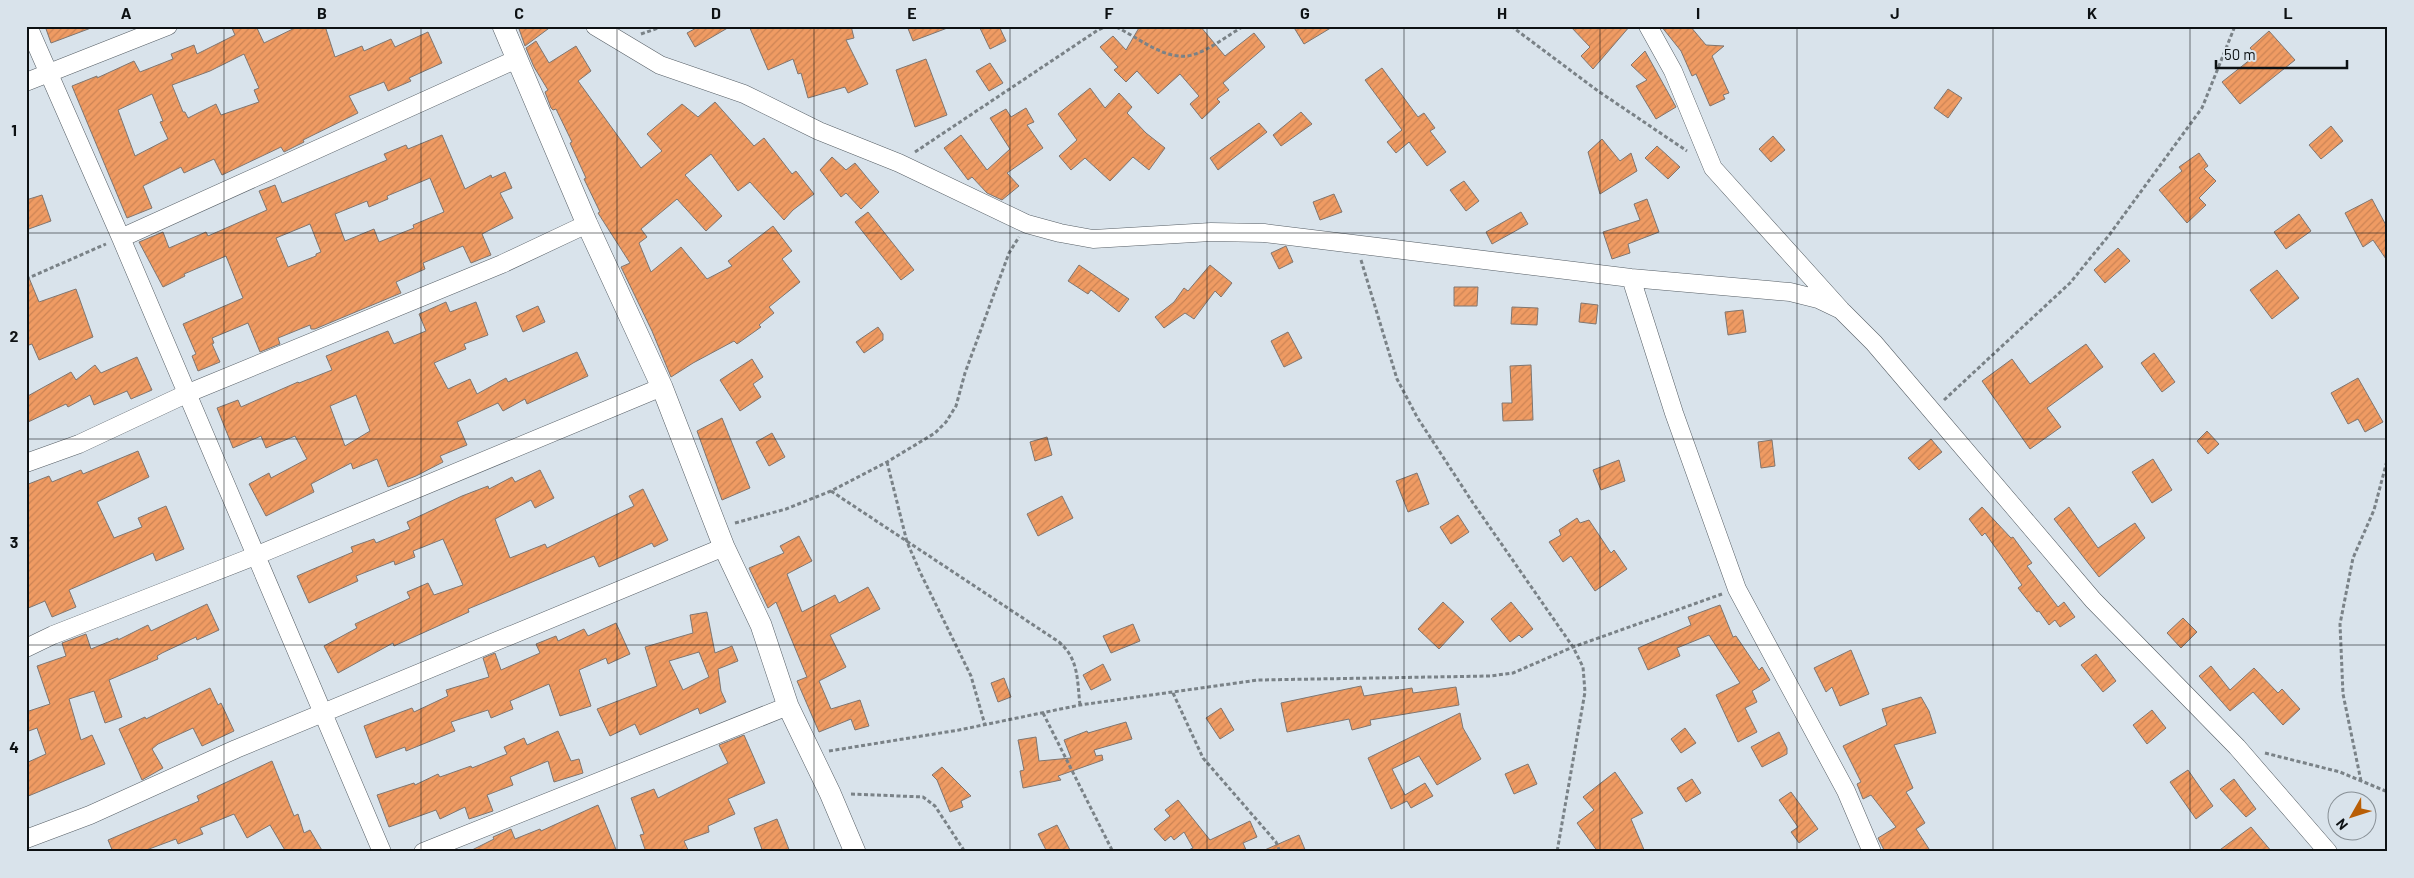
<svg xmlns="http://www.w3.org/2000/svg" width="2414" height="878" font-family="Barlow,sans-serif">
  <defs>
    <pattern id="building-hatch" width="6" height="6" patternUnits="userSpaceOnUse" patternTransform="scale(1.25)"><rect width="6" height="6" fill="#ef9b63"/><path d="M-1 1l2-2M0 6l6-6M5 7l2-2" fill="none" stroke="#cc8455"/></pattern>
  </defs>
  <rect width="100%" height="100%" fill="#d9e3eb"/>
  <path fill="url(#building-hatch)" stroke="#807670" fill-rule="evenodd" d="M45,26H91V28L51,43Z
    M231,26H256L264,43L299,26H325L335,57L362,46L364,51L391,39L395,47L428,32L442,63L409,78L411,81L388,91L384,82L349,96L358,113L303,140L304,142L284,152L281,147L222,175L214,159L184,173L181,167L143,186L152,208L127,218L72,86L97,76V78L134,61L140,72L173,59L171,54L194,45L197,54L235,35ZM244,54L259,88L254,90L259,102L221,115L216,104L188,118L185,112H183L172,85L210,71ZM152,94L163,121L160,122L168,139L135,156L118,110Z
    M518,26H552L525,46Z
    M700,26H731L695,47L687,33Z
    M749,26H851L854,38L846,40L868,84L848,93L845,87L808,98L801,73L798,74L793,59L768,70Z
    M907,26H949L950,27L913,41Z
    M979,26H999L1006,41L990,49Z
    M1140,26H1200L1225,56L1254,33L1265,47L1223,83L1229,90L1217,99L1220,102L1202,119L1190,104L1199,96L1180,74L1158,94L1137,71L1126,82L1114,70L1118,67L1100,47L1113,36L1126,50Z
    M1293,26H1334L1304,44Z
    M1570,26H1630L1593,69L1581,56L1590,47Z
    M1661,26H1690L1706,45L1724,46L1712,56L1729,93L1723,95L1725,99L1710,106L1696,74L1692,76L1681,51Z
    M2269,31L2295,60L2240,104L2222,82L2256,55L2250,48Z
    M536,41L549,63L576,46L591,71L578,81L641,168L662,151L647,134L682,104L698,117L715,102L754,146L764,138L792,174L796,171L814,194L793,210L784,220L750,182L738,191L711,154L685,175L722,216L706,231L677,199L641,229L647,237L639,243L651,272L681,247L707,279L732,266L728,261L773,226L792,251L782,259L800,282L769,307L774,313L759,325L761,327L737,344L734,341L693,363L671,377L652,331L621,267L630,263L598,213L600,212L584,179L586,178L570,143L572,142L556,109L553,110L551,108L545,92L548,90L534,67L526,48Z
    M1645,51L1676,107L1656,119L1636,86L1647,80L1631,65Z
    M926,59L947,115L915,127L896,70Z
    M990,63L1003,83L989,91L976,71Z
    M1382,68L1418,117L1424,113L1435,128L1430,131L1446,152L1427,166L1409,142L1396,153L1387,142L1402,130L1365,80Z
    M1090,88L1105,108L1119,93L1132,107L1127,113L1146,133L1165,148L1149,170L1133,157L1110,181L1085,158L1071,170L1059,156L1077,140L1058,114Z
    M1948,89L1962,98L1948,118L1934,108Z
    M1026,108L1034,122L1027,125L1043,148L1007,173L1019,186L1002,200L987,193L972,177L968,180L944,148L961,135L987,170L1010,149L990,118L1006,109L1011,117Z
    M1301,112L1312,124L1281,146L1273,135Z
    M1259,123L1267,132L1218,170L1210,158Z
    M2331,126L2343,141L2321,159L2309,145Z
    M442,135L465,189L491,175L492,178L505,172L512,188L500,193L513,218L482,234L491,255L471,263L463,246L423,263L425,269L396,282L401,293L315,329H311L310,325L278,338L280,344L260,352L248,323L212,338L214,343L212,344L220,362L198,371L192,356L196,354L183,324L243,298L226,256L184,274L185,276L163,287L139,242L163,232L169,248L206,232L208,236L267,210L259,191L275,185L282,203L387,160L384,154L406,145L408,149ZM430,178L444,212L413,225L414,228L379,242L374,229L345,241L335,214L367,201L369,207L388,199L387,196ZM310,224L321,252L316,254V256L288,267L276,238Z
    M1773,136L1785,150L1771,162L1759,149Z
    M1602,139L1620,161L1631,153L1637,171L1600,194L1588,152Z
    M1657,146L1680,167L1668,179L1645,158Z
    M2199,153L2208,166L2204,169L2216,181L2199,198L2206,205L2187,223L2159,190L2182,171L2179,167Z
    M832,157L846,170L855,163L879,192L861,209L846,193L841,197L820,170Z
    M1464,181L1479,201L1466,211L1450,190Z
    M1334,194L1342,212L1320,220L1313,202Z
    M42,195L51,221L26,230V200Z
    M1647,199L1659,232L1628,244L1630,253L1612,259L1603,232L1640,220L1634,204Z
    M2372,199L2388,229V262L2373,240L2363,247L2345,213Z
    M868,212L914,270L901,280L855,222Z
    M1521,212L1528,224L1492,244L1486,232Z
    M2299,214L2311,231L2286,249L2274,232Z
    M1286,246L1293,262L1279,269L1271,253Z
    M2118,248L2130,261L2105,283L2094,270Z
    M1079,265L1129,299L1119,312L1091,290L1088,294L1068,281Z
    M1210,265L1232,283L1221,297L1215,291L1194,319L1185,313L1164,328L1155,317L1174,302L1184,288L1188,291Z
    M2277,270L2299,298L2272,319L2250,290Z
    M27,273L39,302L76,289L93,337L39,360L32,344L26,346Z
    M1454,287H1478L1477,306H1454Z
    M446,302L450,312L476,302L488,335L464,344L466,349L434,363L448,389L470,379L477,394L506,378L508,382L577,352L588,376L527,404L525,399L503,411L498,403L457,422L467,445L440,456L443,462L416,476L388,487L377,459L353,469L351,463L311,484L314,492L266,516L249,484L269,473L271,478L307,459L295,436L266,448L261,436L233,448L217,408L238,400L241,407L298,382L299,383L332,370L326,356L388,331L394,344L426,331L419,314ZM356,395L370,431L345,446L330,406Z
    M1581,303L1598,305L1596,324L1579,322Z
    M538,306L545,322L523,332L516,316Z
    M1512,307L1538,308L1537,325L1511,324Z
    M1743,310L1746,332L1728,335L1725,312Z
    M878,327L883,334V340L864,353L856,342Z
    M1288,332L1302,358L1284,367L1271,341Z
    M2086,344L2103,367L2047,408L2061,427L2030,449L1982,381L2012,359L2030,384Z
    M2154,353L2175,382L2162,392L2141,363Z
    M137,357L152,390L131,399L127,391L94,405L90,395L68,407L66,404L26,423V397L71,372L76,380L95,365L101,373Z
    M752,359L763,377L753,384L761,397L740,411L720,380Z
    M1531,365L1533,420L1503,421L1502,403H1512L1510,366Z
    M2358,378L2383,422L2365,432L2358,419L2348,424L2331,393Z
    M722,418L750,488L722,500L697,431Z
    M2207,431L2219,444L2208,454L2197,441Z
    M772,433L785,457L769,466L756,442Z
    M1047,437L1052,455L1035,461L1030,442Z
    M1931,439L1942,452L1919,470L1908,458Z
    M1772,440L1775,466L1761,468L1758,442Z
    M138,451L149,477L97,502L114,538L142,527L138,518L166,506L184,549L156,561L153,553L69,590L76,607L52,617L45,601L26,609V485L49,476L52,482L81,470L83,474Z
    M2153,459L2172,490L2152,503L2132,472Z
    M1619,460L1625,481L1601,490L1593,470Z
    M540,470L554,498L535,508L531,500L495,519L510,558L545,544L547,548L634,506L629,496L643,489L668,540L654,547L652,543L599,567L594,556L468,609L469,612L394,646L393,643L338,673L324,646L357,628L355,624L410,598L407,592L428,583L434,595L463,585L443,539L413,551L415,557L395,565L394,561L356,576L358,581L309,603L297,576L353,552L351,547L374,539L376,543L410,529L407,522L462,496L488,486L489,489L512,477L515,482Z
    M1417,473L1429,504L1408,512L1396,481Z
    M1062,496L1073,518L1038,536L1027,514Z
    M1982,507L2011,538L2013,537L2032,563L2027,566L2058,607L2064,602L2075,617L2060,627L2055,620L2049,625L2039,611L2037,612L2018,588L2022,585L1985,533L1982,536L1969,519Z
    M2069,507L2098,548L2135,523L2145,538L2099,577L2054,519Z
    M1458,515L1469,532L1451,544L1440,527Z
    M1577,518L1580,523L1589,520L1611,553L1614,550L1627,569L1595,591L1571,556L1563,562L1549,542L1561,535L1559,530Z
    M799,536L812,561L787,574L802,612L835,595L839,603L868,587L880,609L830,635L846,667L819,681L831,709L860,700L869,726L855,730L851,719L819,732L797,681L807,677L776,602L768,608L749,568L784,553L780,546Z
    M1443,602L1464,622L1439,649L1418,629Z
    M1511,602L1533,629L1522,638L1519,635L1510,642L1491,619Z
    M207,604L219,630L197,640L196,637L162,653L157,656L158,659L109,680L122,717L105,723L94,691L69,699L81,740L92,735L105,764L26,797V763L46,754L37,728L26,732V712L50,704L37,666L66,656L62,643L86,634L91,649L118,638V640L148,625L151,631Z
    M1720,605L1733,637L1736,636L1759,670L1762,667L1770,680L1752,691L1757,702L1745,708L1757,732L1738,742L1716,695L1740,683L1709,635L1677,648L1680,656L1648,670L1638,648L1691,625L1688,617Z
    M707,612L715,653L732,646L738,661L718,669L721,691L726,702L700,714L698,708L640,735L635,724L610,736L597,709L657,686L645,647L693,633L690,615ZM699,652L709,677L683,690L669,661Z
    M2183,618L2197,632L2181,648L2167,633Z
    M616,623L630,654L608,664L606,658L579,670L591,706L560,716L549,684L510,701L513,709L491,718L488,710L451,722L455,731L406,751L405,747L376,758L364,726L412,708L414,712L448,696L446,690L489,677L483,658L495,653L501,670L540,653L536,644L556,636L558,641L584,629L588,636Z
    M1133,624L1140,641L1111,653L1103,636Z
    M1851,650L1869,694L1840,706L1832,687L1826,692L1814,668Z
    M2096,654L2116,681L2103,692L2081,665Z
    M1103,664L1111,680L1091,690L1083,675Z
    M2211,666L2230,690L2254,668L2278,693L2282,689L2300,709L2283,725L2253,692L2230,711L2199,676Z
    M1004,678L1011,697L998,702L991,683Z
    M1361,686L1364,696L1412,688L1413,693L1456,687L1459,705L1370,720L1371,725L1352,730L1349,719L1287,732L1281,703Z
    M210,688L218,705L221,703L234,731L202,746L193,728L158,744L152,749L163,768L142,780L119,729L145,717L146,719Z
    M1921,697L1929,711L1936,733L1894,745L1913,788L1906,792L1925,823L1916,829L1931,852H1885L1878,838L1896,827L1871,795L1863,799L1857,784L1861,782L1843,746L1887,725L1882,709Z
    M1221,708L1234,730L1220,739L1206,718Z
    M2152,710L2166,728L2147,744L2133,725Z
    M1460,713L1463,728L1481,759L1437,785L1419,756L1392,769L1405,795L1425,783L1433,796L1411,808L1407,801L1391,809L1368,758Z
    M1126,722L1132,739L1094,750L1096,756L1102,755L1103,760L1058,776L1061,780L1023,788L1020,771L1024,770L1018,740L1036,737L1039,761L1071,758L1064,740L1087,731L1088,733Z
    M1685,728L1696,743L1681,753L1671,739Z
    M558,731L571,761L579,759L583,773L554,782L548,761L510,777L513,785L487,795L493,811L469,819L465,807L440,819L436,810L389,827L377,795L414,783L415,785L438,774L440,777L471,766L472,768L507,754L504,747L524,738L527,745Z
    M1779,732L1787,748V754L1762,767L1751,747Z
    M744,735L765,783L728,799L735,814L708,826L709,832L684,841L689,852H646L640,835L644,834L631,798L654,789L658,798L728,763L719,745Z
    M272,761L294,816L298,814L304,833L310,830L323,852H286L270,825L247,838L234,814L200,828L203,834L178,844L176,839L141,852H113L108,840L199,801L197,796Z
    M1528,764L1537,784L1514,794L1505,774Z
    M942,767L971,796L961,801L963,807L950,812L937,780L932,775Z
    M2188,770L2213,806L2196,819L2170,782Z
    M1615,772L1643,813L1631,819L1645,852H1598L1577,823L1594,810L1583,797Z
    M1692,779L1701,793L1686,802L1677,788Z
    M2234,779L2256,809L2246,817L2220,789Z
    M1791,792L1818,829L1799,843L1791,832L1798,827L1779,800Z
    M1178,800L1210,840L1250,821L1257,837L1243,843L1247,852H1184L1193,848L1184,832L1174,840L1171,836L1165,841L1154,829L1170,816L1165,810Z
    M598,805L617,852H468L494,839L493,837L511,829L515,839L540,829L541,831Z
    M777,819L790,852H763L754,828Z
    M1057,825L1071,852H1047L1038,834Z
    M2251,827L2272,852H2217Z
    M1299,835L1306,852H1260Z"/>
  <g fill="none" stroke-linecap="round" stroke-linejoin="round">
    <defs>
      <path id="minor" d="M28,26L121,238L382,852
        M595,26L660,65L744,94L819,131L899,163L1027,224L1060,233L1093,239L1211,232L1264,233L1631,278L1790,292L1818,299L1841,310
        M1648,26L1673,71L1713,168L1841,310L1874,343L2093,600L2237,747L2328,852
        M26,82L168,26
        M121,238L517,59
        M1631,278L1674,413L1737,589L1846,791L1872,852
        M26,463L79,444L186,394L502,264L587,224
        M26,648L53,635L255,556L662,387
        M26,839L90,815L236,749L724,547
        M423,852L788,706"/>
      <path id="tertiary" d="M503,26L587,224L662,387L724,547L761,625L788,706L830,793L855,852"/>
    </defs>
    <use href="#minor" stroke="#565e65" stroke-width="19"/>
    <use href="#tertiary" stroke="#565e65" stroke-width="22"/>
    <path stroke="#7a8287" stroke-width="3" stroke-dasharray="4 2.5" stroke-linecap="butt" d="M1110,26L1116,27C1138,37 1166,62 1192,55C1210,50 1228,35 1244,26
      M1511,26L1598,91L1687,151
      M641,34L664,26
      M915,152L1098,30L1107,26
      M1361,260L1397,379L1417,417L1473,503L1573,647L1583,667L1585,692L1557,852
      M26,279L106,244
      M1944,400L2070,283L2110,234L2202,108L2235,26
      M887,462L907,542L920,572L971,676L985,725
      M831,491L1059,642C1079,659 1077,680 1080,705
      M735,523L786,509L831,491L887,462L935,433L946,422L956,406L965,373L1009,253L1019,237
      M1173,693L1203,758L1276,842L1280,852
      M1043,713L1113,852
      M829,751L959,730L1080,705L1258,680L1490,676L1513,673L1573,647L1722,594
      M2265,753L2340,772L2388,792
      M2361,781L2343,694L2340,624L2353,558L2374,510L2388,457
      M851,794L923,797L935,806L965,852"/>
    <use href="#minor" stroke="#fff" stroke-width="18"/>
    <use href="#tertiary" stroke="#fff" stroke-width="21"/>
  </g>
  <path fill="none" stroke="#0d1113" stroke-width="1" stroke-opacity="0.55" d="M224,26V852M421,26V852M617,26V852M814,26V852M1010,26V852M1207,26V852M1404,26V852M1600,26V852M1797,26V852M1993,26V852M2190,26V852M26,233H2388M26,439H2388M26,645H2388"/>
  <rect width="2414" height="878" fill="none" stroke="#d9e3eb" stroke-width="55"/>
  <g transform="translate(2352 816) rotate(231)"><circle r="24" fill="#d9e3eb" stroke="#878f95"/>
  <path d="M0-4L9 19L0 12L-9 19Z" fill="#b95e05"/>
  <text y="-8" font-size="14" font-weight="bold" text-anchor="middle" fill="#0d1113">N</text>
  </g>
  <path d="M2216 60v8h131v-8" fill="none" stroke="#0d1113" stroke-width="2.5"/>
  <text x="2224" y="60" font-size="15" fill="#0d1113" stroke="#d9e3eb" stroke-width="4" paint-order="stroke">50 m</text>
  <rect x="28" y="28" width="2358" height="822" fill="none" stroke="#0d1113" stroke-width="2"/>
  <g font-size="16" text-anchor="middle" font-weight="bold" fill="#0d1113">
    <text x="126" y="19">A</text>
    <text x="322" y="19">B</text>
    <text x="519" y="19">C</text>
    <text x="716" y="19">D</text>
    <text x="912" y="19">E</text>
    <text x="1109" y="19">F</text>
    <text x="1305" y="19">G</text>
    <text x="1502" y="19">H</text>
    <text x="1698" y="19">I</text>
    <text x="1895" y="19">J</text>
    <text x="2092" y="19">K</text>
    <text x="2288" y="19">L</text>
    <text x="14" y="136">1</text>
    <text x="14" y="342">2</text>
    <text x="14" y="548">3</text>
    <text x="14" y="753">4</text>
  </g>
</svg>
